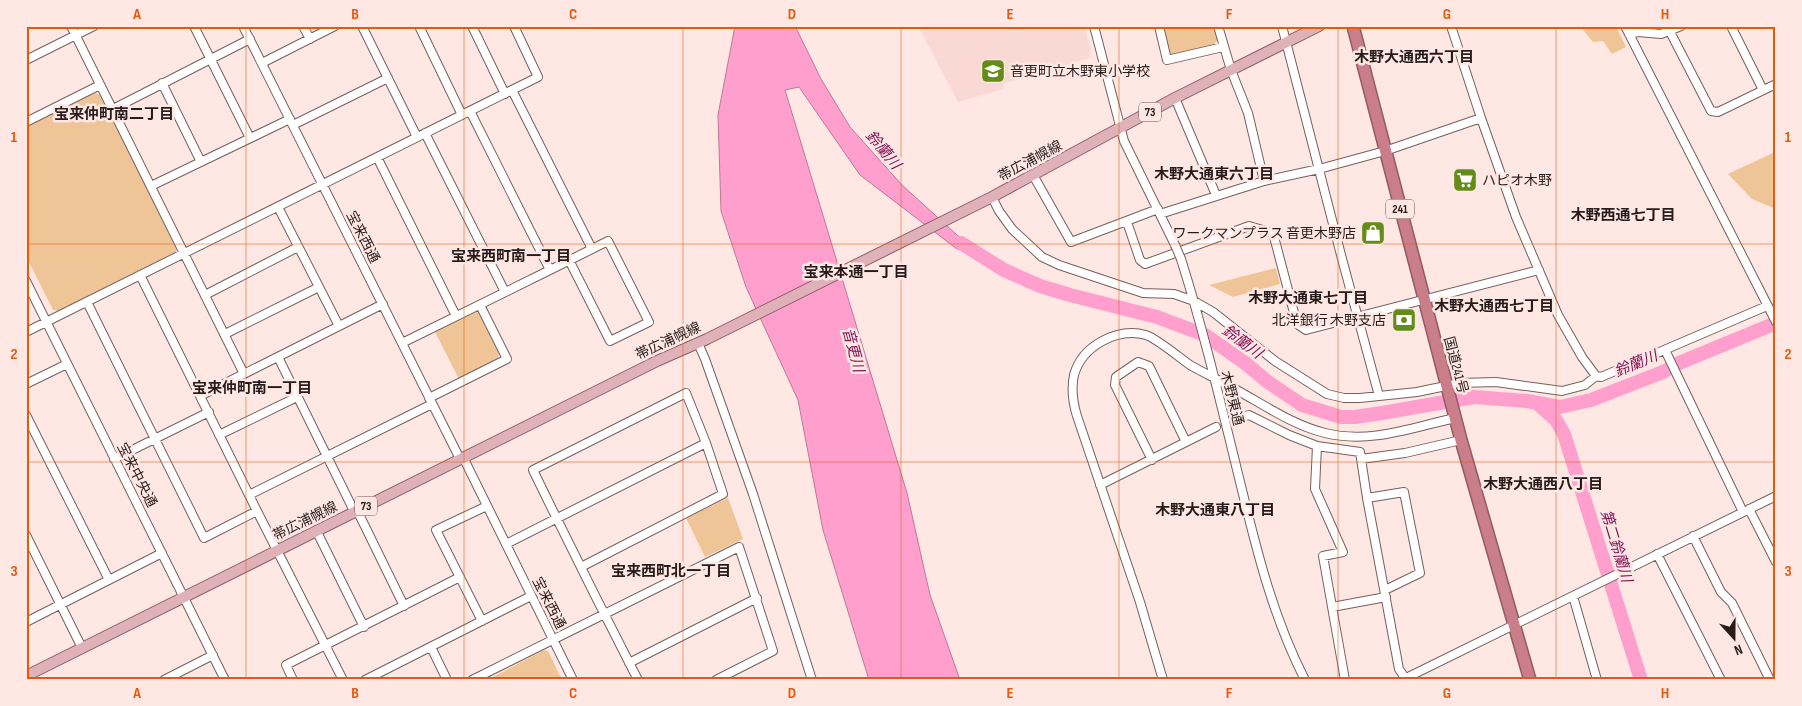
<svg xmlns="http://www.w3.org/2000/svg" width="1802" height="706" font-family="'Sofia Sans Condensed','Noto Sans JP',sans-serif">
  <rect width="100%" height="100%" fill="#ffe7e3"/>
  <path fill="#fad9d4" d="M918,26H1084L1091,50L1089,58L1003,84L1004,89L958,102Z"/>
  <path fill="#efc597" d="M1164,26H1214L1218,40L1214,44L1175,55L1170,53Z
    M1580,26H1616L1626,47L1612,54L1603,41L1593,42Z
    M95,93L100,95L177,248L176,252L59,311L53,310L26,256V127Z
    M1775,152L1776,153V209L1752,199L1728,174Z
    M1276,268L1280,284L1233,297L1209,285Z
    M476,312L480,314L499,354L497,360L459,379L435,332Z
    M728,498L743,539L705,557L686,518Z
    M544,650L548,651L562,680H487Z"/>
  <path fill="#ff9fcd" stroke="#be7898" d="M735,26H795L821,79L850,127L902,185L957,235L977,249V255L957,249L860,175L799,87L785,90L907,493L930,595L960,680H869L823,530L798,400L746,287L721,211L718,115Z"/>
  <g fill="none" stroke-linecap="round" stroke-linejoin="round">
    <path stroke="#ff9fcd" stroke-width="14" d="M961,243L1004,270L1040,286L1070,295L1157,317L1205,335L1245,363L1268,382L1302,405L1341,417H1355L1382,413L1474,397L1527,401L1560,407L1591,400L1663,372L1679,363L1776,323
      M1537,403L1556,420L1564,434L1641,680"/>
    <defs>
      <path id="minor" d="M71,26L244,374
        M194,26L250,138
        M243,26L460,459
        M303,26L310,39
        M362,26L417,137
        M419,26L462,115
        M472,26L505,94
        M1094,26L1124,141L1175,245
        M1159,26L1167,60L1223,47
        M1218,26L1231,70L1248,113L1264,181
        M1282,26L1341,255L1379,396
        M1451,26L1481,118L1516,217L1558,315L1582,357L1596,376
        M1625,26L1776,322
        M1667,26L1711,111L1718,112L1776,84
        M1731,26L1763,90
        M1629,34L1638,32L1661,34L1681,26
        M26,60L94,26
        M262,63L335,26
        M162,83L201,162
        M512,90L592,249
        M1175,98L1216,195
        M113,109L250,39
        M470,111L550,270
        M26,122L100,85
        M293,125L388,78
        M425,133L505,292
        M377,157L456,316
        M1033,175L1071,242L1158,209
        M151,186L290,119
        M992,197L999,211L1012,229L1042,257L1059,265L1143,293L1174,294L1194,301L1213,312L1275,361L1327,394L1344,398H1360L1417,392L1460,383L1496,382L1562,391L1585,385L1596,376L1601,377L1767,306
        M278,207L339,326
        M1160,214L1264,181L1319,169L1385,151L1481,118
        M1127,222L1140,260L1145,264L1249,226L1273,233L1297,324L1306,330L1539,270
        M1181,259C1205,335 1223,413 1242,490C1258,556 1274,619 1305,680
        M140,275L257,511L343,680
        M26,281L225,680
        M205,295L298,247
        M87,302L204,538L257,511
        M26,332L538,77L514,26
        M225,334L319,287
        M402,343L550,270L608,241L649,322L610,341L569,260
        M698,343L705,359L753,494L812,680
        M1665,350L1743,512
        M278,357L354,511
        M26,384L67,364
        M200,396L383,304
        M429,398L507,359L480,305
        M26,415L109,580
        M1233,419L1249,415L1289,435L1317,446L1360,452L1367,498L1399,669L1405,678
        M219,435L297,397
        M1317,446L1315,489L1343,552L1323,556L1345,680
        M463,457L573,680
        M114,459L209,412
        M1361,459L1405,453L1461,440
        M1152,460L1115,385L1116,377L1138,362L1149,366L1186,442
        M1100,485L1216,427
        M249,495L432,404
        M1367,498L1404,492L1420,573L1385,590
        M1749,509L1776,562
        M357,510L404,606
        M316,530L364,627
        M26,535L82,648
        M1693,536L1721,592L1732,603L1770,680
        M506,544L706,443L686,393L533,470C567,540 602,610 638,680
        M1657,554L1721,680
        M581,567L723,494L706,443
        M1573,596L1597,680
        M1332,607L1386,597
        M482,621L436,530L487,506
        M26,622L162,553
        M431,647L447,680
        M629,663L757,598
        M164,680L213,655
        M293,680L286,665L460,577
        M365,680L531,596
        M472,680L739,547L773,651L716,680
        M1163,680L1140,602L1077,416C1073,403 1071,389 1074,375C1082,346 1117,327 1146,335C1156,338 1180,358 1190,365C1204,373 1219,380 1233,388C1263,404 1292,425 1325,433C1370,444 1410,428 1455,418
        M1402,680L1776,496"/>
      <path id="major" d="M26,676L657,361L707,339L992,197L1175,98L1319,26"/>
      <path id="highway" d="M1353,26L1461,440L1530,680"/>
    </defs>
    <use href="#minor" stroke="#75605d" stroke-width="10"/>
    <use href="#major" stroke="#905c63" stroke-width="12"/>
    <use href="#highway" stroke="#905c63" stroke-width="14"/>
    <use href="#minor" stroke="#fff" stroke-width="8"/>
    <use href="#major" stroke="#dfb2b9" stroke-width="10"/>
    <use href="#highway" stroke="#c97e8a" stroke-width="11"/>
    <defs>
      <path id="minor-bridge" d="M1175,245L1181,259"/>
    </defs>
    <use href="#minor-bridge" stroke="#75605d" stroke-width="10" stroke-linecap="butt"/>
    <use href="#minor-bridge" stroke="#fff" stroke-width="8"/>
  </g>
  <path fill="none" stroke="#e8590c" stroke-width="1" stroke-opacity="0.55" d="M246,26V680M464,26V680M683,26V680M901,26V680M1119,26V680M1338,26V680M1556,26V680M26,244H1776M26,462H1776"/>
  <defs>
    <symbol id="school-square" viewBox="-11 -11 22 22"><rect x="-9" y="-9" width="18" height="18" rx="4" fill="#648c18" stroke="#ffe7e3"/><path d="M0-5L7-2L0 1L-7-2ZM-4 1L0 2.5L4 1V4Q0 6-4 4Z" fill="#fff"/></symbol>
    <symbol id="supermarket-square" viewBox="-11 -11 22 22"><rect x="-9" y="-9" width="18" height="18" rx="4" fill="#648c18" stroke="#ffe7e3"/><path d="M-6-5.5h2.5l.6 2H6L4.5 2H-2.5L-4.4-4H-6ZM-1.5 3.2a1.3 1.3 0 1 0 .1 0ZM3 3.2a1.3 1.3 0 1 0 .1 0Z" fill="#fff"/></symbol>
    <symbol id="shop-square" viewBox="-11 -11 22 22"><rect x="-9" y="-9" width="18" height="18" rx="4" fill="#648c18" stroke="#ffe7e3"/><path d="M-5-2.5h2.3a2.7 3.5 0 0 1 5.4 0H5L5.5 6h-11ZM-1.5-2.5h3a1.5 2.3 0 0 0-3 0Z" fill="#fff"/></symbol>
    <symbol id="bank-square" viewBox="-11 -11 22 22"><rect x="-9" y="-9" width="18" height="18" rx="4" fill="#648c18" stroke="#ffe7e3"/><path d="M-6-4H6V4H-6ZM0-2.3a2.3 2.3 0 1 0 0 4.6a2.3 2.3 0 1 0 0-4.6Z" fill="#fff"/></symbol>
  </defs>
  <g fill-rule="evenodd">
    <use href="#school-square" x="979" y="57" width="28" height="28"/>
    <use href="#supermarket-square" x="1451" y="166" width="28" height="28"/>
    <use href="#shop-square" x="1359" y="219" width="28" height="28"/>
    <use href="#bank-square" x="1390" y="306" width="28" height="28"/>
  </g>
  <g text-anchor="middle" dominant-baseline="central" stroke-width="5" stroke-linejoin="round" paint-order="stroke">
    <g fill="#ffe7e3" stroke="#665957" stroke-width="1">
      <rect x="1139" y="102.5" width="22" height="19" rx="4"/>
      <rect x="1386" y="199.5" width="28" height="19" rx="4"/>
      <rect x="355" y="496.5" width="22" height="19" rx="4"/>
    </g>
    <g font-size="12" font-weight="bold" fill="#251c1b">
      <text x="1150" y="112">73</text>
      <text x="1400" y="209">241</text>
      <text x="366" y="506">73</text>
    </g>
    <g font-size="14" fill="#251c1b" stroke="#ffe7e3" text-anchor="start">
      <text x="1010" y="71">音更町立木野東小学校</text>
      <text x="1482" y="180">ハピオ木野</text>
      <text x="1356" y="233" text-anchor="end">ワークマンプラス 音更木野店</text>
      <text x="1386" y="320" text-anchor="end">北洋銀行 木野支店</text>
    </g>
    <g font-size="14" fill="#251c1b" stroke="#ffe7e3">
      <text transform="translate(1030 161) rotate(-28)">帯広浦幌線</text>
      <text transform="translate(363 237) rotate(63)">宝来西通</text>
      <text transform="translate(668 341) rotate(-25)">帯広浦幌線</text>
      <text transform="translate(1456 365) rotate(75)">国道241号</text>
      <text transform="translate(1232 398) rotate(76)">木野東通</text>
      <text transform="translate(137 475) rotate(63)">宝来中央通</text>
      <text transform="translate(305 521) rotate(-26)">帯広浦幌線</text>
      <text transform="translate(549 603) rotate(63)">宝来西通</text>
    </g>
    <g font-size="15" font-weight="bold" fill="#251c1b" stroke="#ffe7e3">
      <text x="1414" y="57">木野大通西六丁目</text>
      <text x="114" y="114">宝来仲町南二丁目</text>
      <text x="1214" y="174">木野大通東六丁目</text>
      <text x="1623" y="215">木野西通七丁目</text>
      <text x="511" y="256">宝来西町南一丁目</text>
      <text x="856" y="272">宝来本通一丁目</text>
      <text x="1308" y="298">木野大通東七丁目</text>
      <text x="1494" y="306">木野大通西七丁目</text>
      <text x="252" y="388">宝来仲町南一丁目</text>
      <text x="1543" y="484">木野大通西八丁目</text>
      <text x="1215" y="510">木野大通東八丁目</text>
      <text x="671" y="571">宝来西町北一丁目</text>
    </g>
    <g font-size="15" font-style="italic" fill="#821356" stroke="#ffe7e3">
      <text transform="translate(883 150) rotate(50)">鈴蘭川</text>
      <text transform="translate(1242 342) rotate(36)">鈴蘭川</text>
      <text transform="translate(853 350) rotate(75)">音更川</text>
      <text transform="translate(1636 364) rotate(-23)">鈴蘭川</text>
      <text transform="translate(1616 546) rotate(73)">第二鈴蘭川</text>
    </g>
  </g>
  <rect width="1802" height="706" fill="none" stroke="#ffe7e3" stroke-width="55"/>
  <g transform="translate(1734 638) rotate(159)" stroke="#ffe7e3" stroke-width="4" paint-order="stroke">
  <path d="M0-4L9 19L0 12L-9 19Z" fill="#251c1b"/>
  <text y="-8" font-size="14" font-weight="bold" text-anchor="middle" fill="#251c1b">N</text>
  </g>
  <rect x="28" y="28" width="1746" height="650" fill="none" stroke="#e8590c" stroke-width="2"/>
  <g font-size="16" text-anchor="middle" font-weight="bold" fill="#e8590c">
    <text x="137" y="19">A</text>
    <text x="355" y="19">B</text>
    <text x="573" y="19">C</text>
    <text x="792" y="19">D</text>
    <text x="1010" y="19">E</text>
    <text x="1229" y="19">F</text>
    <text x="1447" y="19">G</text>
    <text x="1665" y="19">H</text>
    <text x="14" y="142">1</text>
    <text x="1788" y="142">1</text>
    <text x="14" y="359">2</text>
    <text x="1788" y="359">2</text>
    <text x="14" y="576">3</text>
    <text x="1788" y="576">3</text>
    <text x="137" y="698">A</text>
    <text x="355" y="698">B</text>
    <text x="573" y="698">C</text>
    <text x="792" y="698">D</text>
    <text x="1010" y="698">E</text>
    <text x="1229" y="698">F</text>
    <text x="1447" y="698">G</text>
    <text x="1665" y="698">H</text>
  </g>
</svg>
